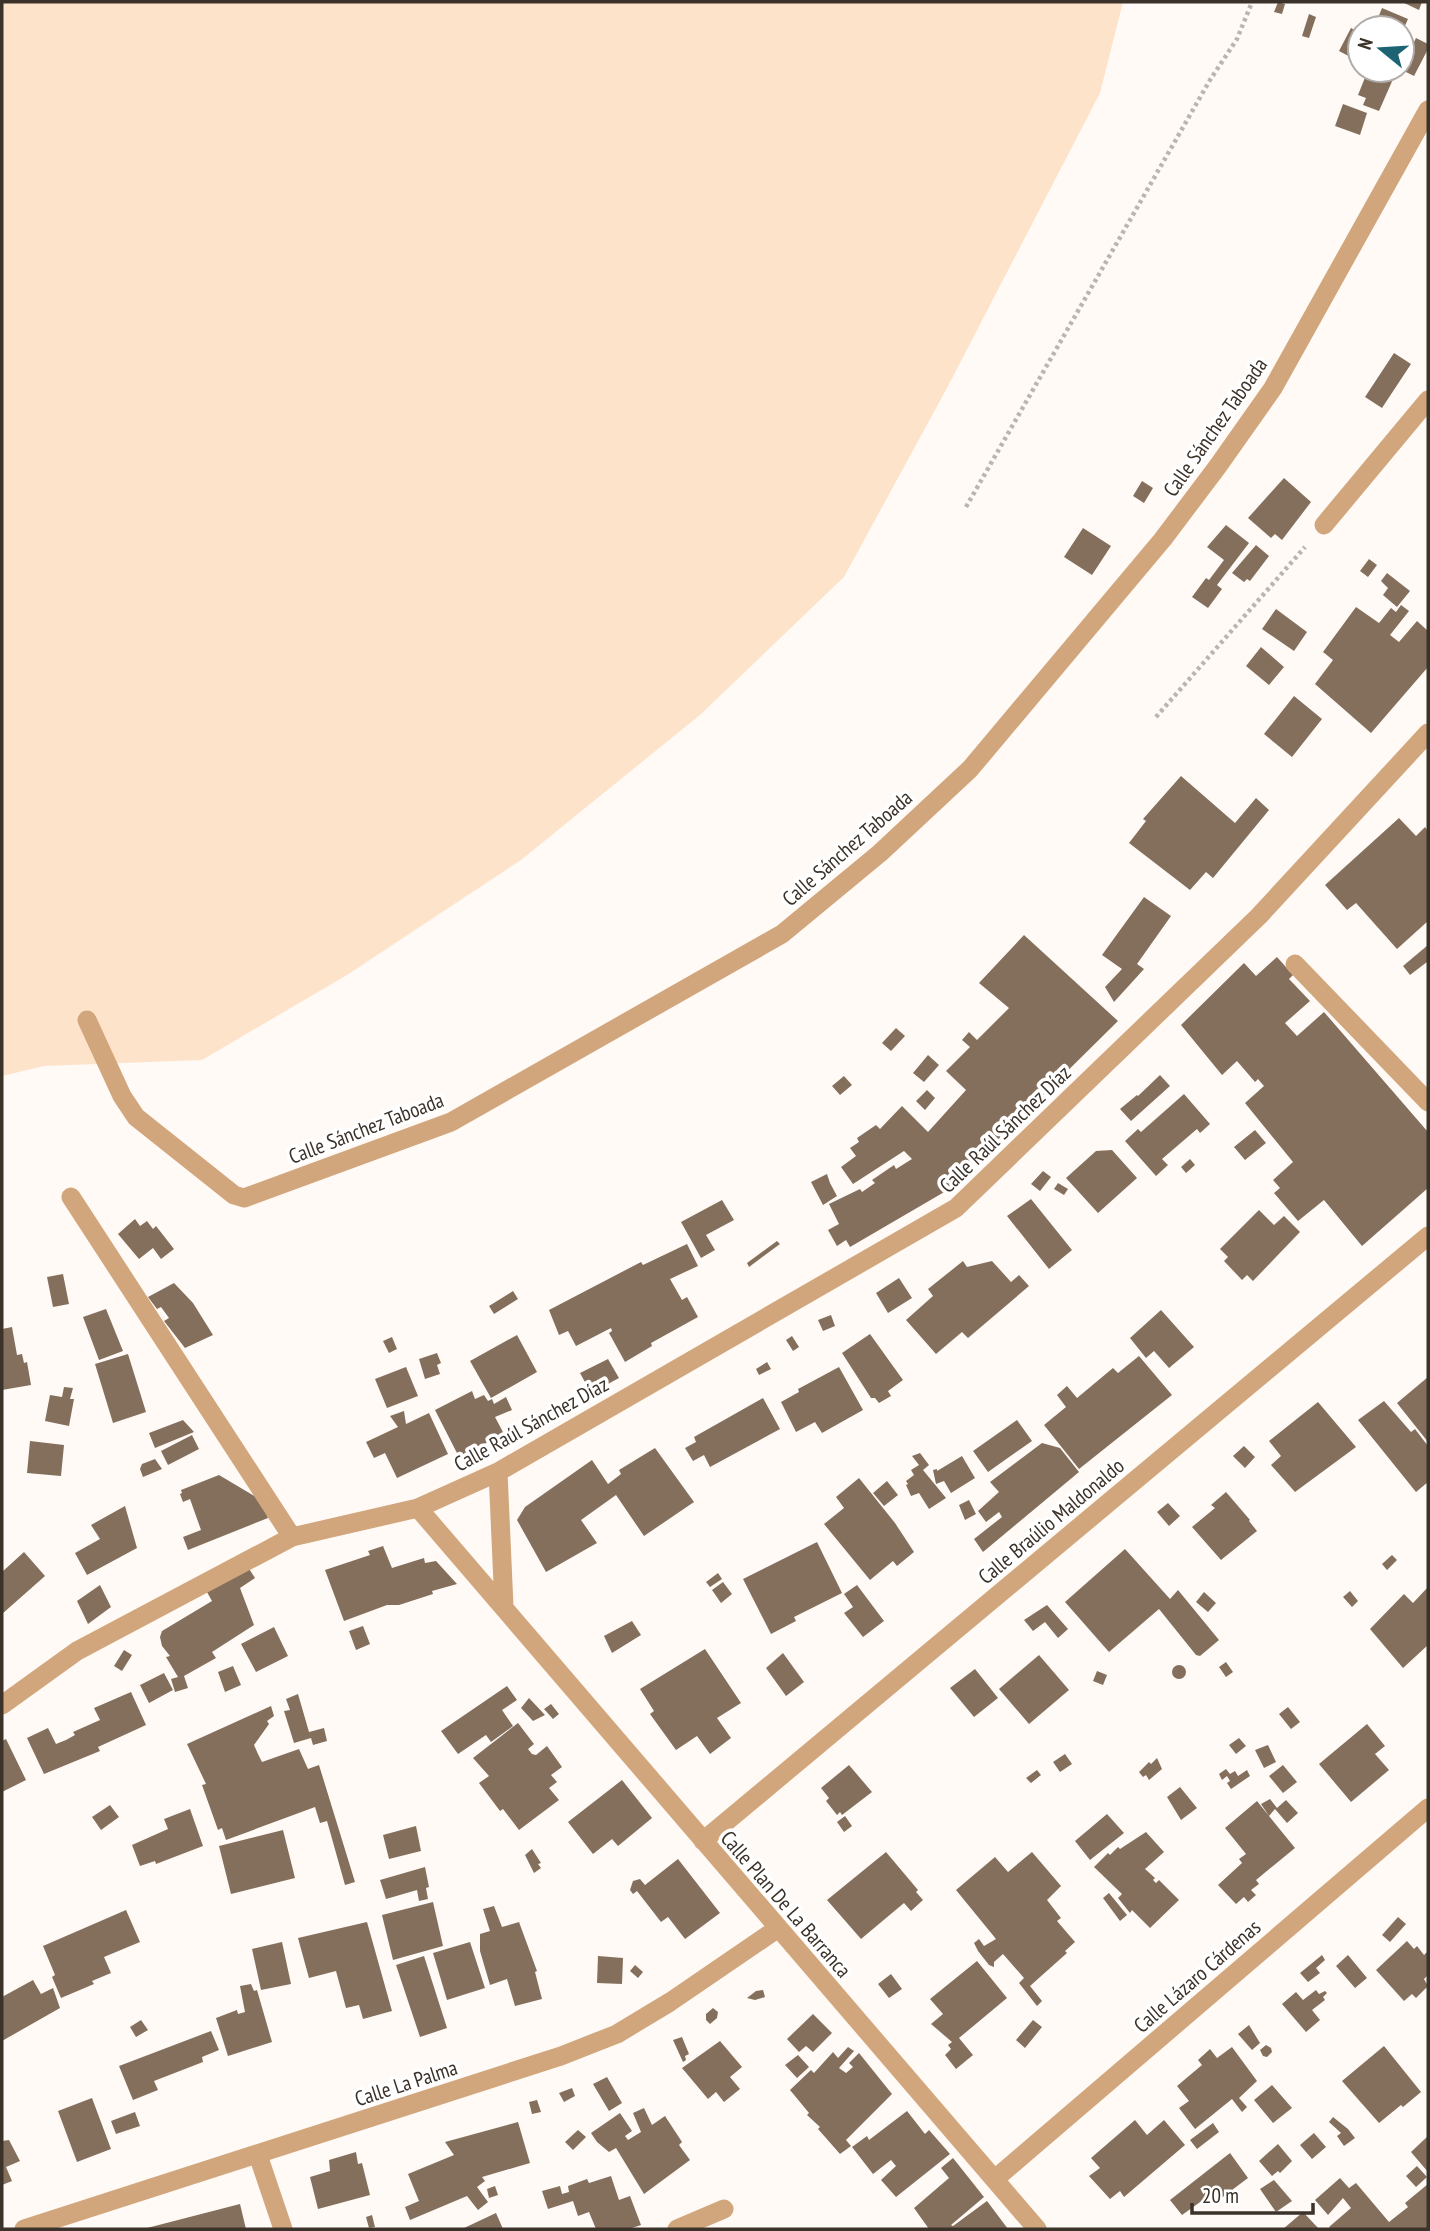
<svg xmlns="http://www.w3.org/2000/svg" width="1430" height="2231" font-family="'PT Sans Narrow',sans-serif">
  <rect width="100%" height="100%" fill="#fffaf6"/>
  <path fill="#fee3cb" d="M2,2H1123L1100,93L947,388L844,577L700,715L521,860L347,975L202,1060L44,1066L2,1076Z"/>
  <path fill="#846f5c" d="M1278,2L1285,4L1282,14L1274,12Z
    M1402,2H1422L1419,10Z
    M1382,8L1408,19L1404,28H1374Z
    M1309,14L1316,17L1309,38L1302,36Z
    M1351,28L1360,33V62L1339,51Z
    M1416,38L1428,44V49L1414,76L1402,70V66Z
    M1368,70H1397L1379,111L1363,105L1366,98L1358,95Z
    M1343,104L1367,113L1360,135L1335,126Z
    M1394,353L1411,364L1382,408L1365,397Z
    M1284,478L1311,502L1282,540L1275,534L1271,538L1248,518Z
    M1142,481L1153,488L1144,503L1133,496Z
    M1226,525L1249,543L1217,585L1222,589L1208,608L1192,597L1206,578L1209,580L1224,560L1207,547Z
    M1083,528L1111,546L1092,575L1064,557Z
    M1256,545L1269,556L1250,581L1247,579L1244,582L1232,573Z
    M1369,559L1377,565L1368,577L1360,571Z
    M1387,573L1410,591L1397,607L1383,595L1388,588L1381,581Z
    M1401,605L1409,611L1390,635L1399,642L1417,621L1428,631V667L1371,733L1315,684L1333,660L1323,652L1356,607L1379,623L1391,608L1396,612Z
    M1276,609L1307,632L1294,651L1262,629Z
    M1261,647L1284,667L1269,685L1246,666Z
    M1294,696L1322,719L1292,757L1264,734Z
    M1181,776L1235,823L1256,798L1269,810L1213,878L1206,872L1190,890L1129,843L1146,821L1143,819Z
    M1399,818L1416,836L1425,827L1428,831V921L1397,949L1356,903L1347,910L1325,885Z
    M1144,897L1171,916L1137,964L1144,969L1114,1002L1105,987L1122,969L1102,955Z
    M1024,935L1118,1021L946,1191L850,1247L846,1240L837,1246L828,1230L839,1224L829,1204L860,1189L862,1192L875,1183L872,1180L894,1165L896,1169L912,1159L904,1151L853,1184L841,1167L856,1156L850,1148L859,1142L857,1138L876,1125L880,1129L902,1106L928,1132L966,1090L946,1071L970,1047L962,1040L969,1032L977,1040L1009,1008L979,983Z
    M1428,945V964L1427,962L1410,975L1403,966Z
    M1277,957L1293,975L1289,979L1310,1001L1285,1023L1297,1036L1324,1012L1428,1132V1188L1362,1246L1324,1200L1298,1221L1274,1193L1280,1188L1273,1180L1293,1162L1245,1103L1264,1086L1258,1079L1255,1082L1237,1061L1222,1075L1181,1025L1244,963L1256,976Z
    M896,1028L905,1036L891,1051L882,1043Z
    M928,1055L939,1065L924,1082L913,1073Z
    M1160,1075L1170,1086L1131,1121L1120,1109L1137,1095L1138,1096Z
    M844,1076L852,1085L840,1095L832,1086Z
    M927,1090L935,1098L925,1110L916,1101Z
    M1184,1094L1210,1124L1200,1133L1197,1129L1162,1159L1168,1165L1156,1176L1125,1141L1138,1129L1141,1132Z
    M1255,1130L1266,1143L1245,1160L1234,1147Z
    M1112,1150L1137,1178L1098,1213L1066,1178L1096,1151Z
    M1190,1159L1195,1165L1186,1173L1181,1167Z
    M1043,1171L1051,1177L1040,1191L1031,1184Z
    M827,1174L830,1183L837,1196L823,1205L811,1182Z
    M1058,1183L1068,1189L1064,1195L1054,1189Z
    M1031,1199L1072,1250L1049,1269L1007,1216Z
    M722,1200L734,1220L706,1235L715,1250L701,1258L681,1222Z
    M1259,1210L1274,1225L1284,1216L1300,1232L1253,1281L1247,1275L1242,1280L1224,1261L1228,1257L1220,1249Z
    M135,1219L140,1226L147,1221L153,1229L156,1226L174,1249L161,1259L153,1248L139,1259L118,1234Z
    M777,1241L780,1244L749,1267L747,1263Z
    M687,1244L698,1266L670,1279L682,1300L687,1297L698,1317L651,1343L652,1346L625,1362L609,1333L612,1331L611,1328L576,1346L568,1331L559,1335L549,1310L641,1262L643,1265Z
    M963,1261L967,1267L992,1261L1011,1282L1019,1275L1029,1286L968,1338L962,1332L936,1354L906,1320L933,1296L928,1289Z
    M63,1274L69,1304L53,1307L47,1277Z
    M899,1278L912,1298L888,1313L876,1293Z
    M174,1283L193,1303L213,1335L185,1348L164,1321L169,1318L161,1307L157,1309L148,1297Z
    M513,1291L518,1299L494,1314L489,1306Z
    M106,1309L123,1351L99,1360L83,1317Z
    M1161,1310L1194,1347L1169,1368L1154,1351L1146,1358L1130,1338Z
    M831,1315L835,1326L823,1331L818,1320Z
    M12,1327L17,1355L22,1354L24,1363L27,1362L31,1385L2,1390V1329Z
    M870,1334L903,1380L888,1391L891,1396L879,1403L875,1398H871L842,1353Z
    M517,1335L537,1372L491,1398L470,1361Z
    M792,1336L799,1347L793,1351L786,1340Z
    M392,1337L397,1349L389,1353L383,1341Z
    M437,1353L441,1363L437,1365L440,1374L425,1379L419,1359Z
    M128,1354L146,1412L113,1423L95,1364Z
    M1139,1356L1172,1395L1079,1469L1044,1425L1066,1407L1057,1395L1067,1386L1077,1398L1113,1368L1118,1373Z
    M608,1359L619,1378L591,1393L580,1373Z
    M767,1362L771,1369L759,1375L756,1369Z
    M406,1367L418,1396L387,1408L375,1379Z
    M839,1367L863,1410L822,1433L815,1422L796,1432L781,1402L799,1392L798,1389Z
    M1428,1377V1442L1397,1403Z
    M64,1387L73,1388L70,1399H74L69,1426L45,1421L50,1395L62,1397Z
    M472,1391L475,1399L484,1395L488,1401L492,1399L494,1404L506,1397L512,1410L495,1417L504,1434L459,1457L435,1410Z
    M763,1398L780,1429L710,1467L704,1455L693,1461L685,1448L696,1442L694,1437Z
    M1384,1401L1411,1432L1415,1429L1428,1446V1482L1416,1492L1358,1420Z
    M1318,1402L1356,1447L1295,1492L1271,1465L1281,1456L1269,1441Z
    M404,1411L406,1424L429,1413L448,1454L397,1478L385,1453L374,1458L366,1442L398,1427L390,1416Z
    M183,1420L194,1432L155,1448L149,1433Z
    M1017,1420L1032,1441L988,1472L973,1451Z
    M192,1435L199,1449L168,1465L161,1451Z
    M30,1441L64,1445L61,1476L27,1473Z
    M1042,1443L1060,1448L1079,1472L983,1552L974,1539L1002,1517L999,1512L986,1522L978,1511L999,1492L990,1482Z
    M1244,1446L1255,1457L1245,1468L1233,1456Z
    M655,1448L694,1502L644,1536L616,1495L581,1520L597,1543L546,1572L517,1520L525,1507L592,1460L608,1484L621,1474L619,1470Z
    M920,1453L929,1465L923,1470L946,1498L929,1509L919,1493L911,1496L906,1485L908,1484L906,1481L914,1475L911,1470L919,1465L912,1456Z
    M962,1456L975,1478L951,1493L944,1481L936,1484L933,1470L937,1469V1471Z
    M155,1459L162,1469L143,1477L140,1469L142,1464Z
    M219,1475L261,1500L268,1518L188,1550L183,1537L201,1530L190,1499L183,1502L180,1494L182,1493L181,1490Z
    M859,1478L895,1523L914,1552L897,1566L893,1561L870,1580L824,1524L844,1508L836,1497Z
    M887,1481L898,1495L884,1506L873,1493Z
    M1226,1492L1250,1520L1249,1521L1257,1531L1221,1560L1192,1527L1215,1508L1211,1505Z
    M969,1500L976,1514L965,1520L959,1505Z
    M1168,1503L1180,1516L1169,1526L1157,1512Z
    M125,1506L137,1548L87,1575L75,1553L100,1539L91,1525Z
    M817,1542L842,1593L794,1617L796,1621L771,1634L743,1579Z
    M383,1546L392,1568L424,1558L425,1563L436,1561L457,1584L432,1591L433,1594L399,1605H387L344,1621L325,1570L370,1555L368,1551Z
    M1125,1549L1170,1599L1178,1590L1219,1640L1200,1656L1196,1655L1159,1609L1109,1652L1065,1602Z
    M24,1552L45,1576L2,1614V1572Z
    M1392,1555L1397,1560L1387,1570L1382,1564Z
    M244,1561L255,1578L240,1588L254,1625L212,1652L216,1658L184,1676L188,1688L175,1692L171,1679L178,1677L166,1657L170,1656L162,1646L160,1637L162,1631L212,1601L203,1585Z
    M718,1573L722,1579L710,1587L706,1582Z
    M723,1582L732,1594L721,1603L712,1590Z
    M100,1585L111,1607L88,1624L77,1601Z
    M857,1585L884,1621L863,1637L844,1613L853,1607L844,1594Z
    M1428,1587V1645L1403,1668L1370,1629L1404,1594L1413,1603Z
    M1350,1591L1358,1601L1352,1607L1343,1597Z
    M1204,1592L1216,1603L1208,1612L1196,1602Z
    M1047,1605L1068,1629L1058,1638L1045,1622L1033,1631L1024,1620Z
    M632,1621L641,1635L612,1653L604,1636Z
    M363,1626L370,1644L356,1650L349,1631Z
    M274,1627L288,1656L256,1672L241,1644Z
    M705,1649L741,1703L717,1718L731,1738L710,1754L697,1736L676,1750L650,1714L654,1711L640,1689Z
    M124,1650L132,1655L122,1671L114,1666Z
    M783,1653L804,1682L786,1696L766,1668Z
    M1039,1655L1069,1690L1029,1724L999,1689Z
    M1226,1662L1233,1672L1226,1677L1219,1667Z
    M1172 1672a7 7 0 1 1 14 0a7 7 0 1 1-14 0Z
    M233,1666L241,1685L225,1692L218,1672Z
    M975,1669L998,1698L974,1717L950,1688Z
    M1097,1671L1107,1675L1103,1685L1093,1681Z
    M164,1673L173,1690L149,1703L140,1685Z
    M507,1686L517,1700L502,1710L513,1726L491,1742L486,1735L458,1754L441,1731Z
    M131,1692L146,1725L98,1747L100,1751L44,1774L27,1738L48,1728L56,1744L66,1740L75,1735L73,1732L100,1720L94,1708Z
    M298,1694L309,1732L324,1728L327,1741L313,1745L311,1738L294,1743L284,1711L290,1710L286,1699Z
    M529,1698L545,1715L533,1721L521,1708Z
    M551,1704L559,1714L553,1719L544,1709Z
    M271,1706L274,1716L267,1721L269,1724L254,1745L258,1754L262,1762L299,1749L308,1769L319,1765L355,1882L345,1885L327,1821L320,1823L315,1807L226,1840L222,1828L218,1830L202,1785L206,1784L187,1744Z
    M1288,1707L1300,1722L1291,1729L1279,1714Z
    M518,1723L534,1744L528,1749L532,1754L536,1755L547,1746L562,1767L551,1775L557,1782L549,1788L559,1800L519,1830L503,1809L500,1811L479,1783L489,1776L473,1758Z
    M1367,1724L1385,1746L1375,1754L1389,1770L1351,1802L1319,1764Z
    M1239,1738L1246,1746L1236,1754L1229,1745Z
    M6,1739L26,1780L2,1792V1741Z
    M1268,1745L1276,1762L1264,1768L1255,1750Z
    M1065,1754L1072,1764L1060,1772L1053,1762Z
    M1157,1758L1162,1769L1149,1780L1146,1775L1143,1777L1139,1772L1149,1762L1151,1764Z
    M849,1765L872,1792L842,1815L840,1812L837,1815L826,1801L829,1798L821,1788Z
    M1283,1765L1297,1782L1283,1793L1269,1776Z
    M1226,1769L1230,1774L1235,1771L1238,1776L1247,1770L1250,1776L1231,1789L1227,1783L1230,1781L1227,1776L1222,1780L1219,1774Z
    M1037,1770L1041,1775L1031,1783L1026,1778Z
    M622,1780L652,1818L618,1846L612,1839L593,1854L568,1822Z
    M1180,1787L1197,1808L1181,1820L1167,1797Z
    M1270,1799L1277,1808L1286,1800L1298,1813L1287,1823L1275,1809L1269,1816L1295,1848L1256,1880L1259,1884L1251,1890L1256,1895L1248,1902L1244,1897L1236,1904L1218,1885L1242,1863L1239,1859L1246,1854L1225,1828L1257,1801L1269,1816L1261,1804Z
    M110,1805L119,1817L101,1830L92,1817Z
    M190,1809L203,1846L156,1864L155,1861L140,1866L132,1845L168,1829L164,1819Z
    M1107,1814L1124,1833L1090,1860L1075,1841Z
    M845,1816L852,1826L844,1832L837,1822Z
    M416,1826L421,1851L389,1859L383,1835Z
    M283,1830L295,1878L231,1894L219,1846Z
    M1146,1832L1164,1852L1145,1869L1155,1878L1153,1880L1156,1883L1159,1880L1179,1900L1150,1928L1132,1910L1130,1913L1118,1898L1122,1894L1094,1867L1108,1853L1110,1855L1118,1847L1120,1849Z
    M532,1849L541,1863L538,1864L541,1868L534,1873L525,1855Z
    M886,1852L918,1890L916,1892L923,1900L911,1911L904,1903L861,1939L827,1900Z
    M1032,1852L1061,1886L1047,1900L1061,1918L1057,1921L1075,1942L1065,1951L1067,1953L1030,1986L1042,2001L1037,2006L1019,1983L1024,1978L1003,1954L994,1962V1967L989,1965L978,1951L974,1943L979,1939L984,1946L996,1939L956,1890L995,1857L1008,1872Z
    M678,1859L720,1913L685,1939L668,1917L661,1922L637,1891L633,1894L630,1890L633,1881L640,1879L645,1885Z
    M425,1867L429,1887L426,1888L428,1899L419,1901L417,1890L386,1899L380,1880Z
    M1109,1893L1127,1915L1120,1921L1103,1898Z
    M433,1902L443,1946L393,1960L382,1915Z
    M494,1906L502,1927L519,1922L537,1971L535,1972L542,1999L515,2006L507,1979L490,1985L480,1951V1934L490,1931L483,1909Z
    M126,1910L140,1942L104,1957L111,1973L92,1981L94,1984L61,1998L52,1977L55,1975L43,1946Z
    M1398,1917L1406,1924L1390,1942L1382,1935Z
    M367,1922L392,2011L363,2019L359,2005L346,2008L336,1971L309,1978L298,1938Z
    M1407,1941L1414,1949L1417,1946L1424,1955L1428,1951V1975L1424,1979L1428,1986L1416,1998L1412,1994L1404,2001L1376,1970Z
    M282,1942L291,1984L261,1990L252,1949Z
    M470,1942L485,1988L447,2000L433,1953Z
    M1322,1955L1325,1960L1316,1968L1320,1973L1308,1982L1300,1973Z
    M1348,1955L1367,1978L1355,1988L1336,1966Z
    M424,1956L447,2028L420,2037L396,1965Z
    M598,1956L623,1958L622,1984L597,1983Z
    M977,1961L1007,1998L959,2038L973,2055L956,2069L945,2055L951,2049L948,2045L952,2042L931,2024L943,2014L930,1999Z
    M635,1965L643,1972L638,1978L630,1971Z
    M891,1974L902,1989L889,1998L878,1984Z
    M33,1980L41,1994L53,1988L60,2008L2,2041V1997Z
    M251,1984L254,1991L257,1990L272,2042L228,2056L216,2018L237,2010L238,2014L245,2012L240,1986Z
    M763,1990L765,1997L755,2000L747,1998L756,1991Z
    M1316,1990L1319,1994L1325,1991L1327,1993L1323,1997L1325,2000L1312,2010L1320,2020L1306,2032L1282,2004L1296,1992L1303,2000Z
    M713,2008L718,2012L717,2018L710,2024L706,2020V2014Z
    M813,2014L832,2033L813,2052L806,2046L799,2052L787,2039Z
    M141,2020L148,2030L136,2037L130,2027Z
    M1033,2020L1042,2027L1025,2048L1016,2040Z
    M1249,2025L1260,2043L1252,2050L1238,2034Z
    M211,2031L219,2050L202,2057L203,2062L154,2081L158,2090L133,2100L119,2066Z
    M682,2037L689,2054L685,2056L686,2060L683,2062L673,2040Z
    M720,2041L742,2067L730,2077L740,2089L724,2102L716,2092L708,2099L682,2068Z
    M1266,2045L1271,2048L1272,2052L1267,2057L1263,2056L1260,2050Z
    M1384,2046L1421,2092L1403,2107L1401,2105L1379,2123L1342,2081Z
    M848,2047L854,2051L839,2068L846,2073L853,2067L849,2063L859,2053L892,2094L846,2140L851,2146L840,2154L818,2129L820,2127L807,2115L809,2113L790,2090L811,2070L814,2073L833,2052L838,2058Z
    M1232,2047L1257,2081L1239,2098L1247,2107L1242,2112L1232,2099L1195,2129L1179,2108L1189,2101L1177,2086L1202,2065L1198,2060L1210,2049L1217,2058Z
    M798,2055L809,2067L797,2078L785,2065Z
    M607,2077L622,2103L609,2111L593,2084Z
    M1272,2085L1292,2108L1273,2123L1254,2100Z
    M572,2088L575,2096L564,2102L559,2093Z
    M92,2098L111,2149L77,2162L58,2111Z
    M537,2100L541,2112L532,2114L529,2102Z
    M644,2108L652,2125L665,2116L682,2142L679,2145L690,2160L644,2194L616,2148L609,2152L597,2142L591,2133L620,2113L632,2131L625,2136L628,2140L641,2132L633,2113Z
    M907,2111L925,2134L929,2130L950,2154L896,2197L881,2180L896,2166L891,2160L873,2174L852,2147L867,2136L869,2140Z
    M135,2112L140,2126L116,2134L111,2121Z
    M1333,2117L1348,2129L1355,2138L1344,2146L1337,2136L1341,2133L1329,2122Z
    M1135,2120L1147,2135L1164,2120L1185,2145L1124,2197L1120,2191L1110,2199L1089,2176L1100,2168L1091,2158Z
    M518,2122L530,2163L482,2177L485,2181L477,2187L488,2202L478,2210L467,2196L410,2220L405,2207L419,2201L408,2174L454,2155L445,2142Z
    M1213,2123L1219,2132L1197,2149L1190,2140Z
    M578,2130L586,2137L573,2150L565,2142Z
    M1314,2133L1326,2147L1312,2159L1300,2145Z
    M1428,2136V2172L1411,2152Z
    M9,2140L20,2161L6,2167L12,2181L2,2185V2141Z
    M1278,2144L1292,2161L1280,2173L1278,2171L1272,2176L1259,2161Z
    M356,2152L358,2164L362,2163L370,2195L318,2209L310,2177L330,2171L329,2160Z
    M1230,2153L1248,2178L1216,2202L1210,2195L1182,2215L1170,2200Z
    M953,2158L984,2197L951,2225L953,2226L987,2201L1008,2229H929L914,2208L949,2178L941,2168Z
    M1417,2166L1427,2177L1416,2187L1406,2176Z
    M611,2176L619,2200L630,2196L641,2225L629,2229H596L589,2212L578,2216L573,2201L548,2209L542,2191L560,2186L562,2194L569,2192L568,2186L587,2179L589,2183Z
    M1340,2178L1349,2188L1356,2183L1389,2222L1408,2207L1405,2203L1428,2184V2229H1331L1329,2227L1351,2208L1343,2198L1328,2215L1315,2200Z
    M1274,2180L1292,2201L1276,2212L1260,2189Z
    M495,2186L498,2195L489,2198L487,2189Z
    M240,2204L246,2229H147V2228Z
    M1303,2212L1319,2229H1283Z
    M496,2213L503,2229H462Z
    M372,2215L375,2227L369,2228L366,2217Z"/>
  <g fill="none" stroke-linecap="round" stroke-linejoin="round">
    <path stroke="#bbb5b0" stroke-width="4.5" stroke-dasharray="3.5 3.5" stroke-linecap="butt" d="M966,507L1210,80L1237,39L1252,2
      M1156,717L1305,547"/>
    <path stroke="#d2a67c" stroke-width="19" d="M1324,525L1428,400
      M1295,964L1428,1102
      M87,1020L122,1096L136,1117L234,1195L244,1198L451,1122L782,934L880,853L970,769L1163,539L1218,466L1273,388L1428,110
      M71,1197L292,1537
      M498,1472L504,1606
      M418,1508L1037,2229
      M2,1705L77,1651L292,1537L418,1508L498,1472L956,1208L1259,916L1428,733
      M703,1841L1428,1236
      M258,2155L283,2229
      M995,2179L1428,1808
      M24,2229L561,2056L617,2034L670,2002L777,1929
      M677,2229L724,2209"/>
  </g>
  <g text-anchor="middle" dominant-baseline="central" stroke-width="7" stroke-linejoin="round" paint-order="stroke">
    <g font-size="21" fill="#3b322a" stroke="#fff">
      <text transform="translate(1215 427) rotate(-55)">Calle Sánchez Taboada</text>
      <text transform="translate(847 848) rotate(-41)">Calle Sánchez Taboada</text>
      <text transform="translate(366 1128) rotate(-21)">Calle Sánchez Taboada</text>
      <text transform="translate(1005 1129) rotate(-44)">Calle Raúl Sánchez Díaz</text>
      <text transform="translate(531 1424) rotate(-29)">Calle Raúl Sánchez Díaz</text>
      <text transform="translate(1051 1521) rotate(-40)">Calle Braúlio Maldonaldo</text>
      <text transform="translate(786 1904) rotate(49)">Calle Plan De La Barranca</text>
      <text transform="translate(1197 1976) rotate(-41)">Calle Lázaro Cárdenas</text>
      <text transform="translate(406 2083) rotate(-18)">Calle La Palma</text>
    </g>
  </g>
  <rect width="1430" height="2231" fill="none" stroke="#3b322a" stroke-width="7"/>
  <g transform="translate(1381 49) rotate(288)"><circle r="33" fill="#ffffff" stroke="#b1adaa" stroke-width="2"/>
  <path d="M0-5L12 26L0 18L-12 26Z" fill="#1c6373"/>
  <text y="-10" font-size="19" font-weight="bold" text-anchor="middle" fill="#3b322a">N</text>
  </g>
  <path d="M1192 2203v10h121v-10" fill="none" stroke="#3b322a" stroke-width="3.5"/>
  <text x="1202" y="2203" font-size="21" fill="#3b322a" stroke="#ffffff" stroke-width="5" paint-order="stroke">20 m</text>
</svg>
